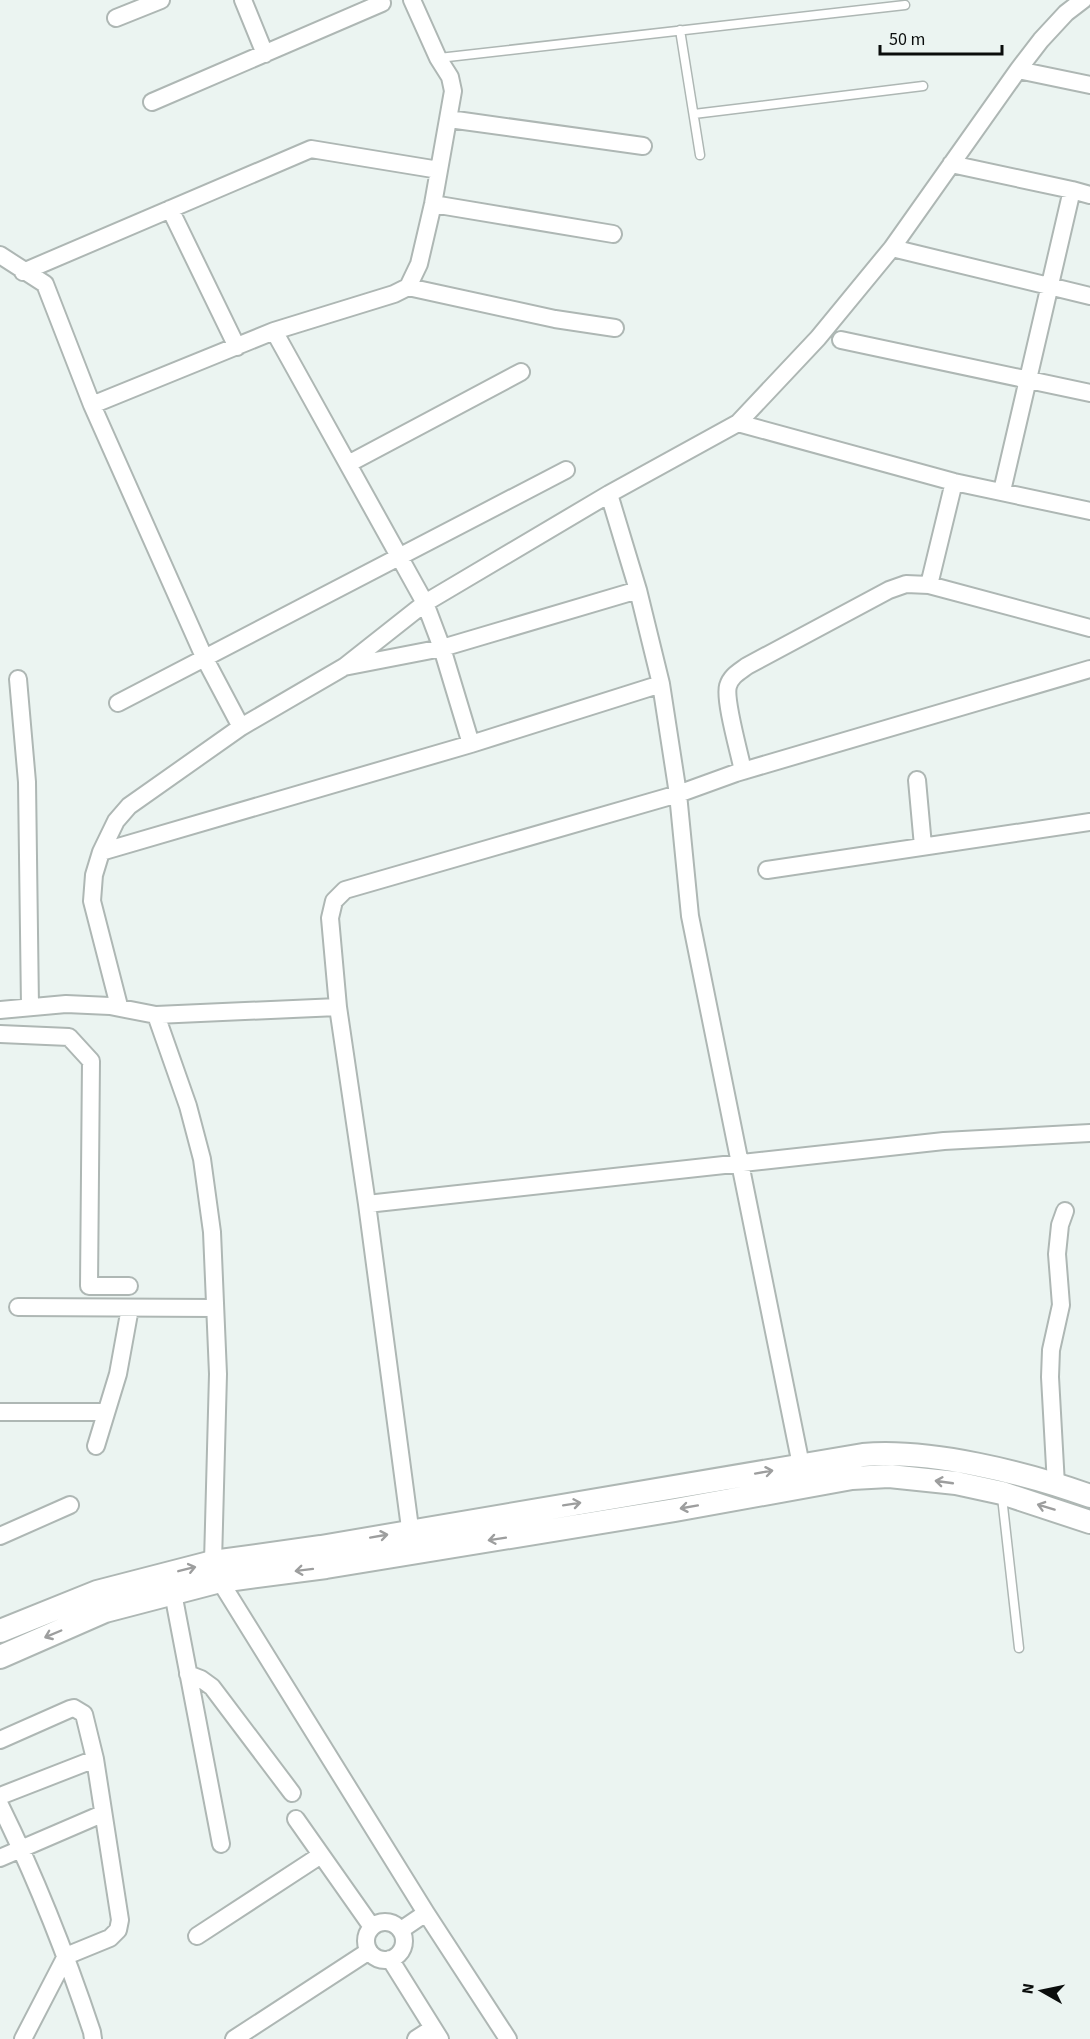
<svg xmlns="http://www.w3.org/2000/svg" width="1090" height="2039" font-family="'Source Sans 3',sans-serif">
  <rect width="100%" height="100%" fill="#ebf4f1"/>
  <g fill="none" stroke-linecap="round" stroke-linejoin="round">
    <defs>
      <path id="lane" d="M680,30L700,155
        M439,58L905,5
        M694,114L923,86
        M1002,1497L1019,1648"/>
      <path id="street" d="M243,0L265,54
        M116,18L161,0
        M1018,70L1090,85
        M152,102L382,3
        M449,119L643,146
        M951,164L1072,190L1002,491
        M1072,190L1090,195
        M433,204L613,234
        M170,209L237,347
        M892,248L1090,296
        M0,255L45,284L92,405
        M23,272L311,149L439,170
        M408,287L555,319L615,328
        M274,331L394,294L408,287L419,264L433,204L453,91L450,77L438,58L412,0
        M841,340L1090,393
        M738,423L954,482L1090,511
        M348,464L521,372
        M609,494L638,590L661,684L678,794L690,916L801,1465
        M929,585L954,482
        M18,679L27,782L30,1007
        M118,703L566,470
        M241,727L344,667L425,603L442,648L344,667
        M471,744L442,648L638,590
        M743,771C740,755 724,700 728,686C731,676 739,672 747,666L889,590L906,584L929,585L1090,628
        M917,780L923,846
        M101,852L116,821L129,806L241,727L205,659L92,405L274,331L425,603L609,494L738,423L818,338L892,248L1018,70L1041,40L1066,13L1083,0
        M767,870L1090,822
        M119,1006L92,901L94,875L101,852L471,744L661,684
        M338,1007L330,918L334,901L345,890L678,794L736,773L1090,669
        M0,1010L66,1004L110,1006L156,1015L338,1007L367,1204L412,1543
        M156,1015L188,1106L202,1159L212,1232L218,1374L213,1562L220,1581L426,1913L508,2039
        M0,1034L69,1037L91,1061L89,1286H129
        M367,1204L944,1141L1090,1133
        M18,1307L215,1308
        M0,1412H106
        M96,1446L118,1374L130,1308
        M1056,1485L1050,1377L1051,1350L1061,1305L1057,1254L1060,1225L1065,1211
        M0,1536L70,1505
        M173,1593L221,1844
        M188,1674L201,1679L212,1687L292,1793
        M0,1740L70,1709L74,1708L84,1714L95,1759L120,1920L118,1930L110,1938L66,1956L23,2039
        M0,1796L95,1759
        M0,1805C36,1878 66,1954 92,2032L93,2039
        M296,1819L372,1927
        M0,1858L102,1814
        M366 1941a19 19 0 1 1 38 0a19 19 0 1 1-38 0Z
        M401,1930L426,1913
        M197,1936L321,1855
        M390,1959L440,2039
        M234,2039L369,1951
        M416,2039L433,2028"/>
      <path id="secondary" d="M0,1631L97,1592L213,1562L321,1547L863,1455C929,1449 1027,1473 1090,1496
        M0,1657L105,1611L220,1581L326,1567L675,1510L852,1478L889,1476L956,1483L1002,1493L1090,1522"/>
    </defs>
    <use href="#lane" stroke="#aeb7b4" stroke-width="11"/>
    <use href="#street" stroke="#aeb7b4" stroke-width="20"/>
    <use href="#secondary" stroke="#aeb7b4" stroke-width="26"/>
    <use href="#lane" stroke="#fff" stroke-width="8"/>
    <use href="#street" stroke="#fff" stroke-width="16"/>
    <use href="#secondary" stroke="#fff" stroke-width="22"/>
  </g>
  <defs><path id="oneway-shaft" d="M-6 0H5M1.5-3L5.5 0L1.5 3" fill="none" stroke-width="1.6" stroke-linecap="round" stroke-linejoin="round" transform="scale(1.5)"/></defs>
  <g stroke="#9d9e9e">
    <use href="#oneway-shaft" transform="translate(764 1472) rotate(-10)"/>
    <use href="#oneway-shaft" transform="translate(944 1482) rotate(-172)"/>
    <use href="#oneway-shaft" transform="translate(572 1504) rotate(-9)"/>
    <use href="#oneway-shaft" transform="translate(689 1507) rotate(170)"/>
    <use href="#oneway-shaft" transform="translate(1046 1507) rotate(-163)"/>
    <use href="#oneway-shaft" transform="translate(379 1536) rotate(-10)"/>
    <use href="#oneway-shaft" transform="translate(497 1539) rotate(171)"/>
    <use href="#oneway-shaft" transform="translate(187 1569) rotate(-14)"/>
    <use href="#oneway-shaft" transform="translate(304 1570) rotate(173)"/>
    <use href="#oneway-shaft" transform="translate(53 1634) rotate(157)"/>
  </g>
  <g transform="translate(1042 1991) rotate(279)" stroke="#ebf4f1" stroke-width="4.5" paint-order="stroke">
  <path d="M0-4.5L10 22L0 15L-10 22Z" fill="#0a0d0c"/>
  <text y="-9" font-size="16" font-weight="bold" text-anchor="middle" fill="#0a0d0c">N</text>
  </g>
  <path d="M880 45v9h122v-9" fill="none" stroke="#0a0d0c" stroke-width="3"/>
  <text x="889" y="45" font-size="18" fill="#0a0d0c" stroke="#ebf4f1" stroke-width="4.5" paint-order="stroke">50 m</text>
</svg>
